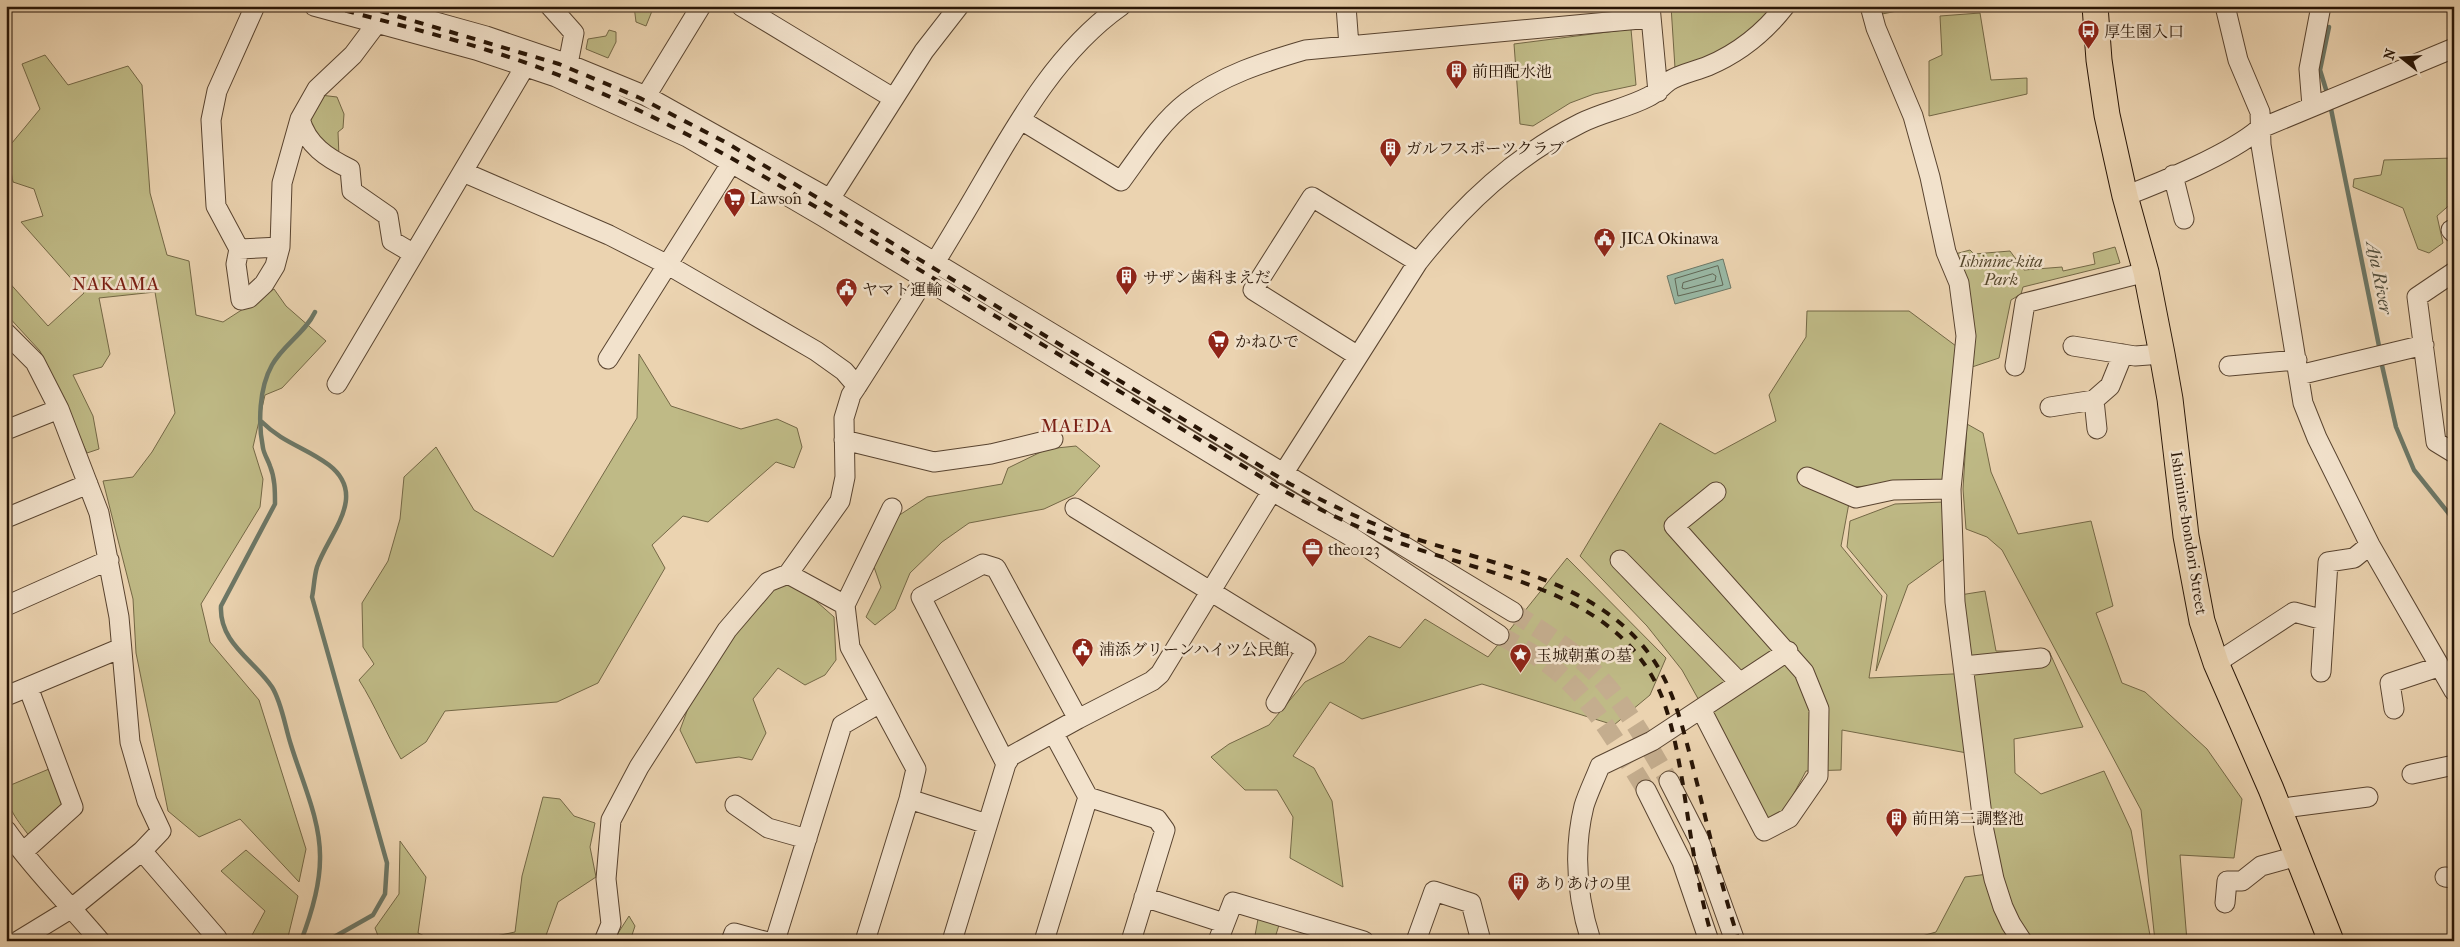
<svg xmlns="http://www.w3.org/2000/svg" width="2460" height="947" font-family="'IM FELL French Canon','Noto Serif JP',serif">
  <rect width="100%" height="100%" fill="#ebd3b0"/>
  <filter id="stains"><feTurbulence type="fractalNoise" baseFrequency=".004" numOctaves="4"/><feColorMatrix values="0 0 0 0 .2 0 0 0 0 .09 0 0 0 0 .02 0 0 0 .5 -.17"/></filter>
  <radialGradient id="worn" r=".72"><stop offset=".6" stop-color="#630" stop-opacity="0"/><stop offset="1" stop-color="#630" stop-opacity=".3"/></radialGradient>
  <path fill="#bfba86" stroke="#746846" d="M634,6H654L646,26L636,22Z
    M1671,6H1775L1753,33L1714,57L1675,68Z
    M1880,6H1923L1882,14Z
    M1980,13L1991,80L2027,78V94L1929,116V61L1942,55L1940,16Z
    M1631,29L1636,85L1594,94L1570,103L1533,126L1520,124L1514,44Z
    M609,30L616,32V42L608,58L586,49L588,39L606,36Z
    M45,55L68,85L128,66L142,85L150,193L167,255L189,261L196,315L223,322L274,289L286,306L326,341L282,388L265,395L253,447L263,479L260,507L201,604L210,642L259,700L306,849L299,882L240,819L199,837L168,811L136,653L133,599L103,481L133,477L152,452L175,413L155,292L99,298L110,354L102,367L73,375L93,416L99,449L87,453L40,351L6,314V279L48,326L84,293L21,222L43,216L34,189L13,182L7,149L40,109L22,64Z
    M320,95L337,97L344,114L343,128L338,132L339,157L329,154L308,123Z
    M2454,158V201L2437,216L2443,243L2429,253L2418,249L2403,208L2353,187L2354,179L2381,175L2384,160Z
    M2115,247L2120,263L2023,287L2021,294L2011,300L1999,358L1972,367L1955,254L1970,250L1974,254L2010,251L2024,270L2062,267L2063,271L2095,264L2093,253Z
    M1807,311H1909L1956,346L1943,481L1852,487L1841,546L1882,596L1869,678L1973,673L1960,595L1985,591L1996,651H2049L2083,727L2014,739L2015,773L2041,794L2104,771L2131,830L2151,941H1914L1915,938L1936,932L1965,877L1988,874L1967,753L1842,730L1841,770L1806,771L1780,819L1766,820L1682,670L1647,626L1580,556L1660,423L1715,454L1776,421L1769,395L1806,337Z
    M639,354L671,406L741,429L777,419L797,428L802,447L794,468L776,462L708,522L683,516L652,545L665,568L598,683L557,702L445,711L426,742L401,759C386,733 375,705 359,680L374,664L363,647L362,603L388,561L400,519L404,477L436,447L474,510L553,557L637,418Z
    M1967,424L1983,433L1991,472L2018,534L2091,521L2113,606L2096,613L2122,683L2145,692L2207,749L2242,799L2234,858L2180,855L2187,941H2155L2141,810L2002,550L1987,537L1966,529L1963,489Z
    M1076,446L1100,466L1074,495L1044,509L969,523L942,542L910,573L895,609L875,625L866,617L881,587L874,567L898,516L927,497L1002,484L1008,468L1047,449Z
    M1944,502V559L1908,585L1876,671L1887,595L1847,547L1850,521L1895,504Z
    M1567,558L1666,658L1650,695L1614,725L1482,684L1362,719L1330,702L1293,756L1314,768L1332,801L1343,887L1290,858L1293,817L1277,790H1245L1211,757L1229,744L1269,725L1305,682L1344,662L1369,636L1400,648L1425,619L1488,657Z
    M785,583L808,594L834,617L836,660L825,675L805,685L778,668L753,699L766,733L752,760L739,757L696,763L680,730L693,695L730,638L767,592Z
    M49,769L63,804L30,837C18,821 6,808 6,787Z
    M543,797L560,799L574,816L595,823L590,847L596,877L558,902L544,941H473L515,932L522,876Z
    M400,841L426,877L418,933L435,941H380L375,928L399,894Z
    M246,850L298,896L287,941H253L251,937L265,911L221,871Z
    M629,916L635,926L630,941H613Z
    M1258,919L1279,925L1274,941H1254Z"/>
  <path fill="#99b9a6" stroke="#6c7766" d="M1723,259L1731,288L1675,304L1667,276Z"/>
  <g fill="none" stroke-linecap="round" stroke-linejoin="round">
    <path stroke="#606756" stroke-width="1" d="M1718,266L1723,285L1678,296L1675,279Z
      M1713,274L1716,276L1715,281L1685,289L1682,288L1683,283Z"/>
    <path stroke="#6c7766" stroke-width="4.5" d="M2328,96L2320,70L2329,27
      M2330,104L2380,351
      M2381,361L2396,427L2414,470L2454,520
      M262,422C283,443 307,448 329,465C369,496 328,534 317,567C314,577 314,588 312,597L387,863L385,894L373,915L327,941
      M301,941C311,915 320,887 320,859C321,821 302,781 291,745C285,727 282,703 272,687C254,660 219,643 221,606L275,504C275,491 275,478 270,466C268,460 264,454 263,448C258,423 259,388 272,365C283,345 305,333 315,312"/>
    <path stroke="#c4ad8e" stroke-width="19" stroke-dasharray="19 9" stroke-linecap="butt" d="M1513,612C1538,629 1566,645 1588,666C1623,699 1645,740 1669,781
      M1499,635C1515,644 1533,653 1548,664C1592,697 1618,745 1646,790"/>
    <defs>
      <path id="minor" d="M255,6L217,91L211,120L216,206L239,249L236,264L241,300L249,298L264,284L275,266L280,247L282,183L300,119L317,89L353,55L377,23
        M314,6L476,50L556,77L687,137L822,216L1272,491L1350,536L1499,635
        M378,6L486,36L568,64L646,96L830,199L1513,612
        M550,6L574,33L568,64
        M741,6L893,98
        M1346,6L1349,46
        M1650,6L1658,92
        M1870,6L1876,28L1913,116L1930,177L1946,252L1959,283L1966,336L1951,489L1955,602L1984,831L1994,879L2003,907L2011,924L2022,941
        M2225,6L2238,60L2260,112L2261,145L2303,403L2317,438L2370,545L2454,691
        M646,96L701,6
        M2312,106L2309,69L2321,6
        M300,119C307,145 327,158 350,169L352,191L388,216L392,241L414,254
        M1021,120L1121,181C1141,154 1160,123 1187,102C1222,75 1264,62 1305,50L1651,18
        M463,172L609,235L668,265L816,351L844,371L857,386L851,395L844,418L845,477L840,501L788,574L768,582L727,630L639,767L611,820L606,879L611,924L604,941
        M2173,175L2184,219
        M2125,196C2162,182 2230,154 2259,129L2454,48
        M830,199L924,51L959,6
        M2451,230L2454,233
        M239,249L280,247
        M2454,272L2417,297L2436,442L2454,453
        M6,333L35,362L59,409L99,513L119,617L130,742L147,801L161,831L142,851L217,938L215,941
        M2073,346L2135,356L2162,354
        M1358,356L1253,290L1312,197L1418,262
        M608,359L732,162
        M2015,366L2025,303L2146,272
        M2229,366L2297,360
        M2299,375L2424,345
        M337,384L530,58
        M857,386C892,331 927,277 960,221C1005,147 1047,58 1121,6
        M2050,407L2094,400
        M2097,429L2094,400L2110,386L2123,354
        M6,430L59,409
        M844,440L934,462L991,454L1053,439
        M1283,474L1418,262C1464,204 1515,156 1581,123C1603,112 1627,108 1648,97C1657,93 1662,86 1669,81C1680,74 1696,71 1708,66C1739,53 1764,33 1785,6
        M1807,477L1856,498L1893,490L1951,489
        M1075,508L1306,650L1276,703
        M6,518L88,484
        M1620,560L1740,683
        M788,574L845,605L850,647L916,769L909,799L865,941
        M845,605L892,508
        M6,606L109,560
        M2216,663L2294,612L2324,620
        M1964,666L2041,658
        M2321,672L2328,562L2354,558L2370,545
        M6,696L28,687
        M1701,709L1764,831L1789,818L1818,776L1819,709L1804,672L1674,526L1716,492
        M2394,709L2390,683L2438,667
        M1054,734L1088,797L1157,819L1165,830L1131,941
        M1006,764L921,597L983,564L996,568L1078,719
        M2412,774L2454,765
        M1669,781L1699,840L1735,941
        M1646,790L1682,862L1709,941
        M909,799L987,824
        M735,805L768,828L807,839
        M2291,807L2368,797
        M6,830C34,870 69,904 100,941
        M23,852L73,807L28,687L121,648
        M2445,877L2454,878
        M1144,897L1224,923
        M2225,903L2227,881H2242L2261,866L2298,856
        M18,941L72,908L142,851
        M731,941L734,933L764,941
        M775,941L842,725L880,703
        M952,941L1006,764L1011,756L1078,719L1152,681L1160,674L1272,491
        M1044,941L1088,797
        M1218,941L1233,902L1364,941
        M1416,941L1434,891L1471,903L1481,941
        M1591,941C1577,897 1573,851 1584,806C1588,793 1595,779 1600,766L1652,741L1788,651"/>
      <path id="major" d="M2095,6L2099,60L2107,115L2125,196L2146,272L2162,354L2170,399L2186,536L2202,621L2216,663L2271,789L2331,941"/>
    </defs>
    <use href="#minor" stroke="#594430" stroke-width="21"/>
    <use href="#major" stroke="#281506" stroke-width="27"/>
    <use href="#minor" stroke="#f2e2cc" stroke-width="19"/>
    <use href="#major" stroke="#ebd3b0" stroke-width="25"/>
    <path stroke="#281506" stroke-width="4" stroke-dasharray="9 9" stroke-linecap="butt" d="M328,6C406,27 486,46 561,76C686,126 800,197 915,267C1038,342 1162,417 1286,492C1324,512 1362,530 1403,544C1497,578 1620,592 1662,697C1673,726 1678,756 1683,785C1691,838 1698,890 1713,941
      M363,6L559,64L640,98L727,143L1290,484C1327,503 1365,522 1404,535C1498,567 1618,582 1666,682C1681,714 1688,749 1697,783C1710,836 1722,889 1739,941"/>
  </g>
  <defs>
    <symbol id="bus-pin" viewBox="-11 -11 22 30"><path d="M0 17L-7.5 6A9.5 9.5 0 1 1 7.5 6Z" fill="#8f2418" stroke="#f2e2cc"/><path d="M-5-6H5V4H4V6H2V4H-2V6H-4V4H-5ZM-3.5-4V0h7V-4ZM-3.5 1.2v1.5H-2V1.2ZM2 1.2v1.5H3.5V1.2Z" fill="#fff"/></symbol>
    <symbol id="building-pin" viewBox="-11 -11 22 30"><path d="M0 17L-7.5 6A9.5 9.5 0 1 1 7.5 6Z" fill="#8f2418" stroke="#f2e2cc"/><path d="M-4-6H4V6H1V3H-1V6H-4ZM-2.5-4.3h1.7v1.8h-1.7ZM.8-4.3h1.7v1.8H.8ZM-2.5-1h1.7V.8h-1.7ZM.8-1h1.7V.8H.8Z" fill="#fff"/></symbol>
    <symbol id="supermarket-pin" viewBox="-11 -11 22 30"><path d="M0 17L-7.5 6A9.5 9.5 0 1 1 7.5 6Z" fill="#8f2418" stroke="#f2e2cc"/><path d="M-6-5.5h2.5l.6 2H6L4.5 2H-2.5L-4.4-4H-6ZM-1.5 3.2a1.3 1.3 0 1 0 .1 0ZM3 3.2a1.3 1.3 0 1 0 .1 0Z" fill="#fff"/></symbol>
    <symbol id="civic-pin" viewBox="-11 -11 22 30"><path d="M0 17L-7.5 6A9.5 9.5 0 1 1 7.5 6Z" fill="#8f2418" stroke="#f2e2cc"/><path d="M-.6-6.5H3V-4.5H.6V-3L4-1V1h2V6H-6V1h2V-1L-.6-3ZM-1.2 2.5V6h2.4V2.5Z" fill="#fff"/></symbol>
    <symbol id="office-pin" viewBox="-11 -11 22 30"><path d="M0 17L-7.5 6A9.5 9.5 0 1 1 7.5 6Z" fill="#8f2418" stroke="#f2e2cc"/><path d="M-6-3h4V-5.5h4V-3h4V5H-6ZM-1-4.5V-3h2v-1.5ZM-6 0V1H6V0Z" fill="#fff"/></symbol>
    <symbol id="sight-pin" viewBox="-11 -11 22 30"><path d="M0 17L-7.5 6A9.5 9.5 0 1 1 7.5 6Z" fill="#8f2418" stroke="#f2e2cc"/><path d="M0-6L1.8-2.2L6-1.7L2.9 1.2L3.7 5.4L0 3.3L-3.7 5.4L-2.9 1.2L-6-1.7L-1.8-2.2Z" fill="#fff"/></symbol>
  </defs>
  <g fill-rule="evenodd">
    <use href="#bus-pin" x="2076" y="18" width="25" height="34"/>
    <use href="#building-pin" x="1444" y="58" width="25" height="34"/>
    <use href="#building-pin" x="1378" y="136" width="25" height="34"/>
    <use href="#supermarket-pin" x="722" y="186" width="25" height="34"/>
    <use href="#civic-pin" x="1592" y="226" width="25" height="34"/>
    <use href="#building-pin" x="1114" y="264" width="25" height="34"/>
    <use href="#civic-pin" x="834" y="276" width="25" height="34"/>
    <use href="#supermarket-pin" x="1206" y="328" width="25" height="34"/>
    <use href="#office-pin" x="1300" y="536" width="25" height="34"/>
    <use href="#civic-pin" x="1070" y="636" width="25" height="34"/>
    <use href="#sight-pin" x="1508" y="642" width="25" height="34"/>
    <use href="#building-pin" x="1884" y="806" width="25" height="34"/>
    <use href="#building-pin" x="1506" y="870" width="25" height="34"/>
  </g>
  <g text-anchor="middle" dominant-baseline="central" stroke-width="5" stroke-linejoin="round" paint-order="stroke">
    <g font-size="16" fill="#281506" stroke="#f2e2cc" text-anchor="start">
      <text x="2104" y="31">厚生園入口</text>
      <text x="1472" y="71">前田配水池</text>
      <text x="1406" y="148">ガルフスポーツクラブ</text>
      <text x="750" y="198">Lawson</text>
      <text x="1621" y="238">JICA Okinawa</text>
      <text x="1143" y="277">サザン歯科まえだ</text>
      <text x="862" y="289">ヤマト運輸</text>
      <text x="1235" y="341">かねひで</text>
      <text x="1328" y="549">the0123</text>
      <text x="1099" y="649">浦添グリーンハイツ公民館</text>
      <text x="1536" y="655">玉城朝薫の墓</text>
      <text x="1912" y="818">前田第二調整池</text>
      <text x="1535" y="883">ありあけの里</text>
    </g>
    <g font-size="16" font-style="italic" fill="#55472c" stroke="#f2e2cc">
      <text x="2001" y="261">Ishinine-kita<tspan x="2001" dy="18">Park</tspan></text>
    </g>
    <g font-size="16" fill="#281506" stroke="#f2e2cc">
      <text transform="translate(2189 533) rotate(81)">Ishimine-hondori Street</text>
    </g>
    <g font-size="18" font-style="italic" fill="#504e3e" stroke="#f2e2cc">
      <text transform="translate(2379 278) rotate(79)">Aja River</text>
    </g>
    <g font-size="19" letter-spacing="1" fill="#7a1f14" stroke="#f2e2cc">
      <text x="116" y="284">NAKAMA</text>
      <text x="1077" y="426">MAEDA</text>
    </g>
  </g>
  <rect width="2460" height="947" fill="none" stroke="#ebd3b0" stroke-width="25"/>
  <rect x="8" y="8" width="2445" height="932" fill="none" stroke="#281506" stroke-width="2.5"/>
  <rect x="12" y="12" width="2435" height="922" fill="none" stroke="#281506"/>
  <g transform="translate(2402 58) rotate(287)" stroke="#f2e2cc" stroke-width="4" paint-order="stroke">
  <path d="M0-4L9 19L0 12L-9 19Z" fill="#281506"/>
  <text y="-8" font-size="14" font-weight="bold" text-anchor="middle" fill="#281506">N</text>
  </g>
  <rect width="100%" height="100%" filter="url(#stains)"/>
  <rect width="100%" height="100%" fill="url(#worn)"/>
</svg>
